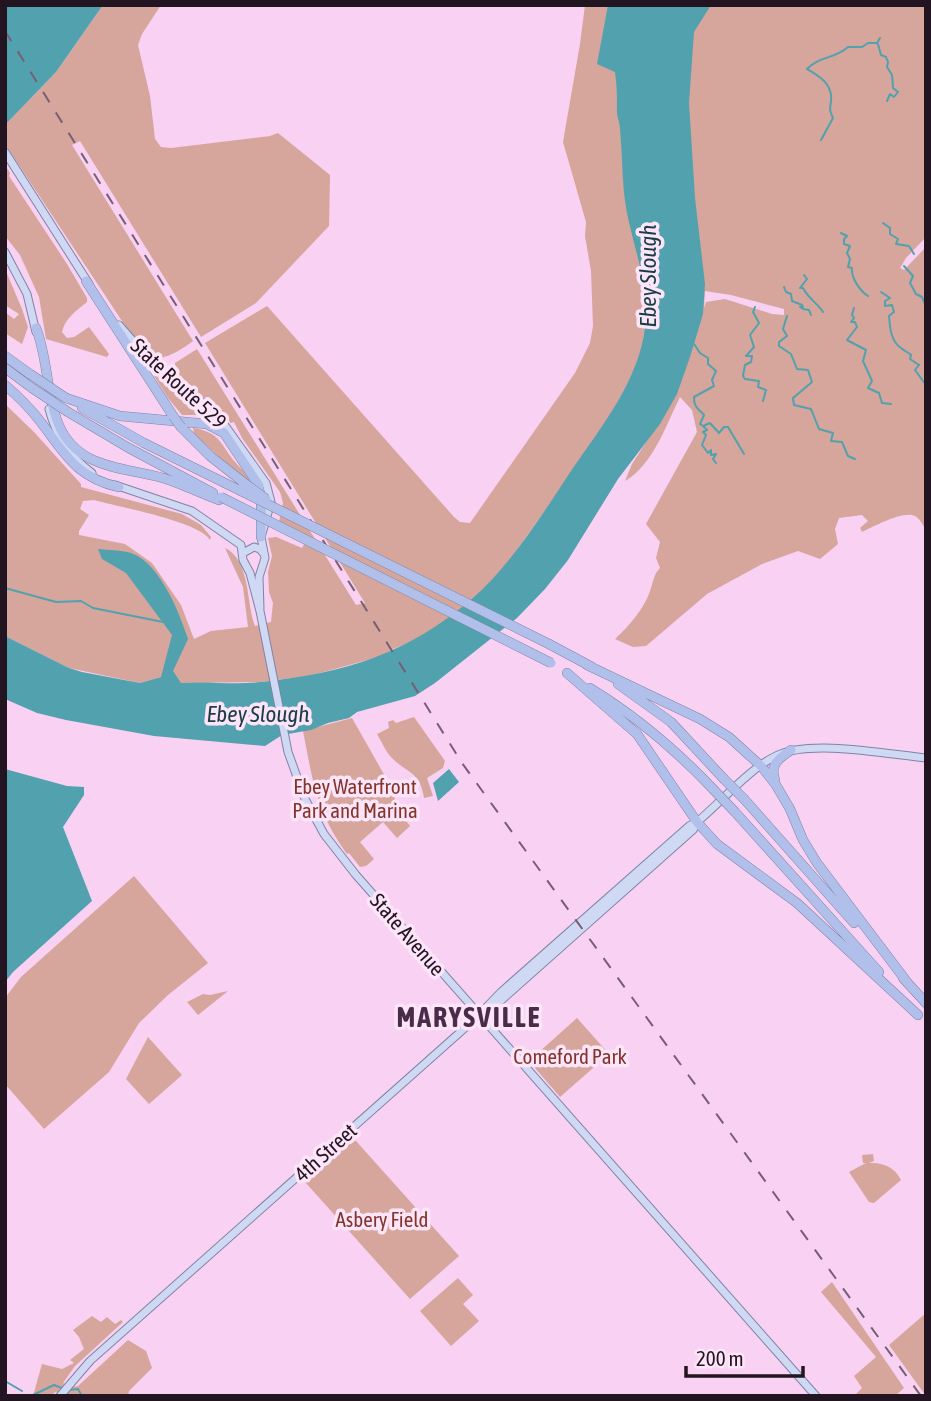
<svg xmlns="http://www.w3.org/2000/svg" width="931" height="1401" font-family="'Asap Condensed',sans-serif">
  <rect width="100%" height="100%" fill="#f8d1f3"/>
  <path fill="#d6a59c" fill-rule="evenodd" d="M103,5H161L142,34L138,45L150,96L155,139L161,147L171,148L270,136L278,133L330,175L329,226L256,303L201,337L80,141L72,145L193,341C182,349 172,356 159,358L138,342L124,324L5,144V125L56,72Z
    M585,5H623L654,254L643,354L605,426L492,585L429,635L393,649L382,656L309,676L260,682L181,683L161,677L140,683L69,668L5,636V404L34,432L81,484V487L182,514L201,525L211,537L210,540C199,521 118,507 94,500L83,501L80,509L89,515L79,531V535L125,544L152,563L181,605L194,639L211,631L248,627L243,587L225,548C251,560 246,605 255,626L271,622L273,603L269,592L268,572L272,556L268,538L276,537L302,548L308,537L279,522L283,503L280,492L242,438L234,422L231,423L176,372L175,363L197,349L356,605L365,603L205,343L267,306L454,517L460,522L470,523L575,373L590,343L593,326L591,271L585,236L586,222L563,142L580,44Z
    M666,5H926V237L906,258L900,268L904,270L926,247V530C923,525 920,519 915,516C903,510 873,527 862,532L860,528L868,521L862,515L839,518L835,529L838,544L820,559L798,551L762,564L707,594L646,646L633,647L615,639C629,626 642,611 649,594C653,584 653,575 660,568L656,558L660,542L646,524L697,432L692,410L680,397C666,425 653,465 625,481L632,464L652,433ZM705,291L731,295L784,309V315L772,314L725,299L706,302L704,308Z
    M5,165L10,173L9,176L67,264L87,298V302C76,311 65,318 62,332L67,338L74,337L89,327L109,354L107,357L46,339L39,297L20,255L5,236Z
    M5,269L22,309L28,327L22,344L5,333V312L14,319L19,314L5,305Z
    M144,360L215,419L199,415H182L168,398Z
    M193,428C221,432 220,445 236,463C242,470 247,473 251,481L244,480L194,434Z
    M414,717L445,761L443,768L427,778L433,796L424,798C420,772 410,775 393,759C386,753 382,742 377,734L389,728L388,722L393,720L396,723Z
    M352,718L394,792L396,808L410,826L397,838L383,822L360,842L374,859L366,866L360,867L349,853L347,854C316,811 313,782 303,731Z
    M134,876L208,963L168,995L139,1023L109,1072L44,1129L5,1084V998L21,977Z
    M228,991L198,1015L187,1002L203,994L210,995Z
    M577,1018L609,1054L560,1097L529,1061Z
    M148,1037L182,1075L149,1104L126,1079Z
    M351,1140L356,1141L459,1256L410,1299L305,1182Z
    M873,1154L874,1161L869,1163C882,1162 895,1167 901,1180L874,1203L869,1202L849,1172L866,1163H863L862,1155Z
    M458,1278L473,1295L463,1304L479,1321L451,1346L420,1311Z
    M832,1282L904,1388L895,1396H854L862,1388L854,1376L876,1357L821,1292Z
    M926,1313V1396L889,1345Z
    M92,1316L101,1322L107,1317L115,1324L121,1320L123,1322L75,1366L63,1383L73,1387L78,1386L128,1340L146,1351L152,1368L129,1391L128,1396H63L56,1392L49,1396H33L42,1364L62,1369L74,1363L70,1360L84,1349L79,1337L73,1330Z"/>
  <path fill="#52a1ae" d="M5,5H103L56,72L5,125Z
    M608,5H711L694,32L689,103L695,198L705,284L703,314L690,357L677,394L660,424L618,479L568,560L545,589L517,618L435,683L415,696L357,712L349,718L328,723L311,730L282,735L265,746L154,736L66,720L37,713L5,699V636L69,668L82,672L140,683L161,677L172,635L126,573L102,559L98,549C108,550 121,550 131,553C160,563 179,612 188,639L173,671L181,683C208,681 234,685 261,682C345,673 408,654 473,598C511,565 545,510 573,468C601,428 639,379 645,328C650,277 629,240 624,193C622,172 622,150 620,129C620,122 616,116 617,109C617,96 617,85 615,72L597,64Z
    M5,769L67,786L84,787V795L63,827L92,901L13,972L5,982Z
    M449,769L459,782L438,801L433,783Z"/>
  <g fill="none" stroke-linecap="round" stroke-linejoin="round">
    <path stroke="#52a1ae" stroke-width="2" d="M878,44L881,55L886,57L888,62L887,67L892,75L893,88L898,92L894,97L890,94L887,101
      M821,140L833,118C829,110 830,109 831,101C833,84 819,76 807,69C819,56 835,59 848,47H862L868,43H877L880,38
      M883,223L890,228V234L898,239L896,244L909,246L914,254
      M841,233L847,236L844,239V244L850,246L847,253L850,259L848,267L852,268C851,278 860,291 868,296
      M904,266L913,276L910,283L916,294L922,297L926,306
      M804,275L807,279L800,288H803C808,298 818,304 823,312
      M784,287L786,292L791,294L792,301L802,305L803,307H800L803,309L809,310L811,315
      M881,292L890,298L885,301V306L892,305L894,312L889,316C890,329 891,341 901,348C904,351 908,352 911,355L910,359L919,365L915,370L926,385
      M755,307L753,312L759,323L750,335L754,347L746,356H752L751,362L745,365L743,376L745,379L759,381L758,387L766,390L763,401
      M854,308L852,315L854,318L851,322H855L857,327L847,340L866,350L863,361L872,381L868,388L879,393L882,403L891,404
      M787,316L783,329L787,336L779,342V346L791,354L797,369L808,370L812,382L793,398L794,405L811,409L819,429L833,433L831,441L842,442L848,456L855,459
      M694,344L700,353L708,358V364L716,371L712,380L714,386L694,397C694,408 698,408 704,415L700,424L703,426L710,423L719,433L724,427H728L744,454
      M703,426L707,430L703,432L706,435L702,445L708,453L711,450V455L716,454L713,459L716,463
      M5,588L56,602L81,601L93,608L163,622
      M5,1381L22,1391
      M69,1390L78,1389L82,1396
      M33,1395L54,1385L64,1389"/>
    <defs>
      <path id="major" d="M5,152L89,284
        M5,252L27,294L36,332
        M119,325L141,350L219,417L266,483L271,502L261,537L265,558L259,577L260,609
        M49,409C56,436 70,457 92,473
        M115,485L192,511L241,545L243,560L250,573L260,611L288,752L305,799L324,834L356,875L816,1396
        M243,553L254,547L260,549L264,554
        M480,1015L487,1013L693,830L697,823
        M60,1396L90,1361L475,1019L501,992L689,826L697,822C720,803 750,768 776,756C810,739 886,754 926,758"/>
      <path id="highway" d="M86,281L173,416
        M36,328C48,358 46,393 58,423C76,469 123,467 163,478C182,484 200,493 219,500
        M5,356L30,374
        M5,368L32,388
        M5,385C18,396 30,408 40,421C64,452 76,478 119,487
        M66,398L120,416L207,424L224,433L258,484L261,499V537
        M82,408L144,443L239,490
        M68,412L127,447L213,493
        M181,427L210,456L243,482
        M549,644L592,667
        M587,665L700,719L729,737L761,766L776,785L790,809L803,840L817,863L907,982
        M567,673L637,734L697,822L717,844L797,903L918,1015
        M618,684L671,722L723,778
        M590,688C636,716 675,749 713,789
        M775,780C769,764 780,758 791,750
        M745,800L854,923
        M735,812L879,972
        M903,978L926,1003"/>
    </defs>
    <use href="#major" stroke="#7f84a4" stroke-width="9"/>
    <use href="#highway" stroke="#7f84a4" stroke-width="10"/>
    <use href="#major" stroke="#d0d9f3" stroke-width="7"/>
    <use href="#highway" stroke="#b1c0eb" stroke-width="9"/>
    <path stroke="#775f74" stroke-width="2" stroke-dasharray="12 12" stroke-linecap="butt" d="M5,31L462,763L921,1396"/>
    <defs>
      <path id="highway-bridge" d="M30,374L66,398
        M32,388L68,412
        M173,416L181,427
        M243,482L266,499
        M239,490L549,644
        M221,497L551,663
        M723,778L745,800
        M713,789L735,812"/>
    </defs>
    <use href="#highway-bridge" stroke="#7f84a4" stroke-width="10" stroke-linecap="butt"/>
    <use href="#highway-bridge" stroke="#b1c0eb" stroke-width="9"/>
  </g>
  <g text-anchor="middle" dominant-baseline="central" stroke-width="7" stroke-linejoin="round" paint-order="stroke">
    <g font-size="21" fill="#221420" stroke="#fce4f9">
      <text transform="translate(179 383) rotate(43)">State Route 529</text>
      <text transform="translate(408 934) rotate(49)">State Avenue</text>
      <text transform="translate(325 1152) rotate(-42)">4th Street</text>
    </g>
    <g font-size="21" fill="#83352b" stroke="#fce4f9">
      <text x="355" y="786">Ebey Waterfront<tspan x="355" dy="24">Park and Marina</tspan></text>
      <text x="570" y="1056">Comeford Park</text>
      <text x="382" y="1219">Asbery Field</text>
    </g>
    <g font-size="23" font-style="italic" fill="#183e44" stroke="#fce4f9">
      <text transform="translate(648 276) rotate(-90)">Ebey Slough</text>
      <text x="258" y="714">Ebey Slough</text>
    </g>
    <g font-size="28" font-weight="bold" letter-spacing="2" fill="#4b2c48" stroke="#fce4f9">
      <text x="469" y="1017">MARYSVILLE</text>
    </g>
  </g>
  <rect width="931" height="1401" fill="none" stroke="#221420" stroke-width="14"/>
  <path d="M686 1366v10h117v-10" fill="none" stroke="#221420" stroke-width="3.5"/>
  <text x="696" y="1366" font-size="21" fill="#221420" stroke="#fce4f9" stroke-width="5" paint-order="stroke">200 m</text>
</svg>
